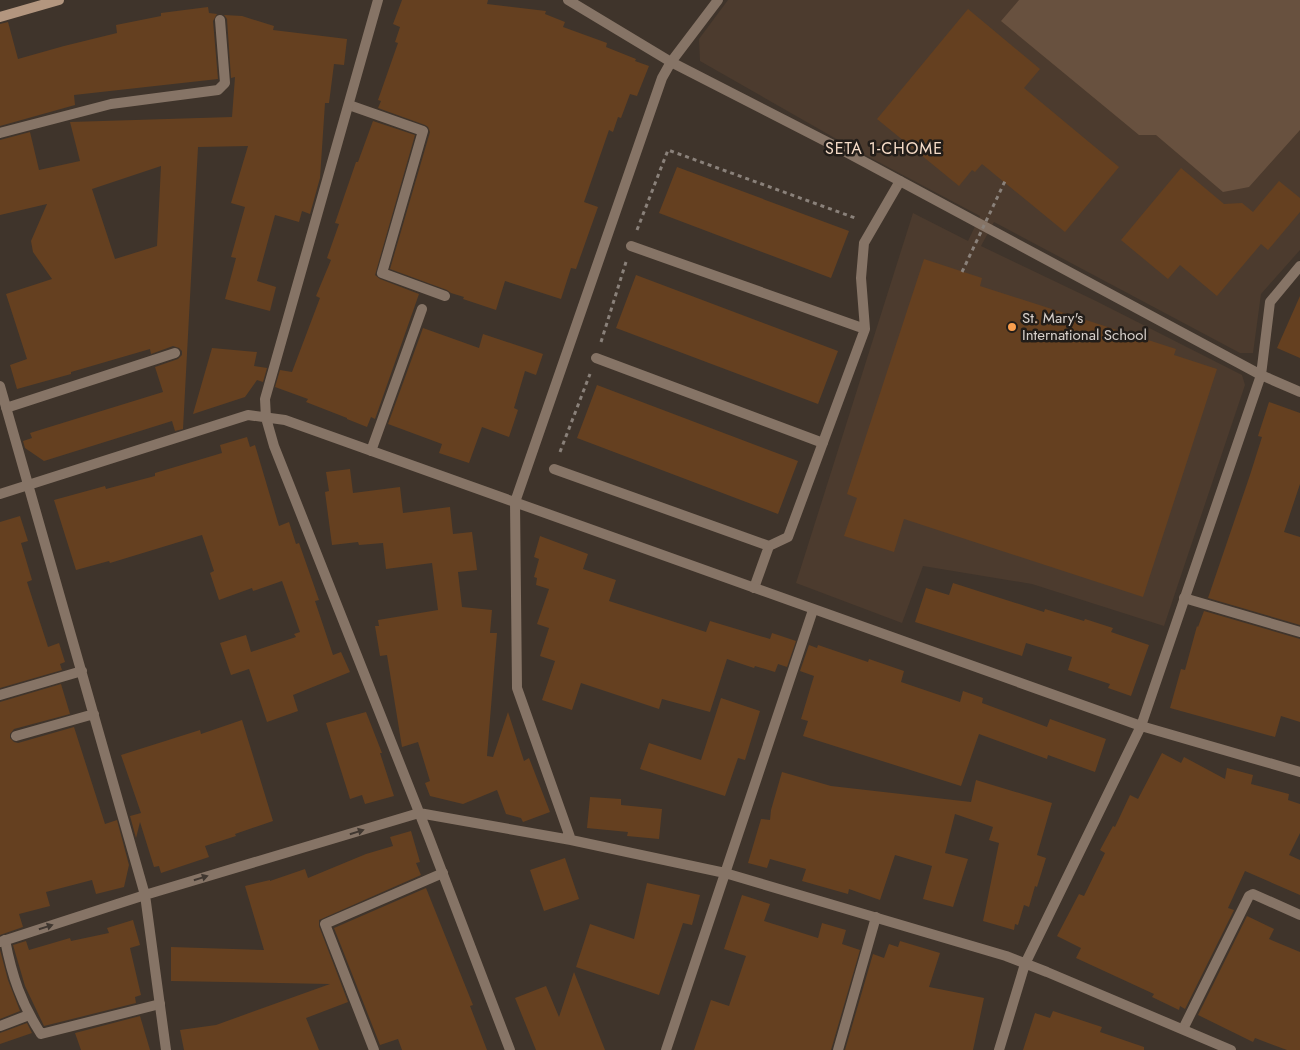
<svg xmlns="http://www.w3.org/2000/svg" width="1300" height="1050" font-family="Jost,sans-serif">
  <rect width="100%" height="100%" fill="#3f342b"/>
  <path fill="#4c3b2e" d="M728,0H1300V250L1261,294L1253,353H1240L994,222L981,246L1096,301L1242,375L1245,385L1164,626L1032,584L923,566L902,623L796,583L913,213L968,241L980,216L854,149L700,61L699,39Z"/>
  <path fill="#68513f" d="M1019,0H1300V130L1249,187L1223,192L1156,135H1139L1001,21Z"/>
  <path fill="#654020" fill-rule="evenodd" d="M402,0H488L487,4L546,11L545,14L565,22L563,27L607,43L606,47L636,59L635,61L649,66L637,96L630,94L621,118L618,117L613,132L609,130L584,202L598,207L576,269L571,268L561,299L505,281L496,310L463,299L464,297L451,293L447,290L390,269L430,132L428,127L425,125L378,108L381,101L378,100L398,43L395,42L400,27L393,24Z
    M208,7L209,13L217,14L213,21L218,79L74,95L75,105L0,126V24L8,22L18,59L64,46L117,33L116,25L161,16V13Z
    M968,9L1040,69L1024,88L1119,167L1065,232L982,164L975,172L972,170L959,186L877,119Z
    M224,15L242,16L274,26L273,30L347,39L344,65L334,64L329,103H325L320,178L310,214L302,211L299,222L275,215L257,281L276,287L270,311L225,299L236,258L231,257L245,207L231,203L248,146L198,147L183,429L175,431L172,421L44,461L25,448L23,441L32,438L30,433L163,392L155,367L178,359L182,355V351L179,348L173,346L151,354L150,349L71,372V374L17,389L10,365L27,359L6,294L52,279L33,252L31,241L47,204L0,215V140L30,132L39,170L80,161L70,122L232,117L235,77L231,78L227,19ZM161,166L157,246L115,259L92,189Z
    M373,121L415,135L375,275L380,279L419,294L375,419L371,417L367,427L347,419V418L306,402L308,399L275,387L280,370L292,372L320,298L316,296L331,260L327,258L339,224L335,223L356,162H358Z
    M677,167L849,231L831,278L659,213Z
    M1181,168L1224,204L1242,203L1253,212L1279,181L1300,198V212L1268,250L1261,244L1217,296L1180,265L1168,279L1121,240Z
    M924,259L982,278L980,286L1176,349L1174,355L1217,369L1143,597L904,519L894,552L844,536L857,498L847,494Z
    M636,275L838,351L818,404L616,328Z
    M1300,296V358L1277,348Z
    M423,328L479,348L483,334L543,354L536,375L525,371L514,408L518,410L509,437L482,427L469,463L439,453L442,444L388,424Z
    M212,348L257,352L254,366L267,368L263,382L257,380L245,397L193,414Z
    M597,385L798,461L778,514L577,438Z
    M1269,402L1300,413V484L1284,532L1300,537V625L1208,598L1250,475L1262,437L1258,436Z
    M247,437L250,447L255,445L279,526L289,522L296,544L299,543L319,600L315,601L333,655L341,652L350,672L293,695L298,711L267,722L249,669L231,675L220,643L246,635L251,652L296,637L294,634L300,632L282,581L253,591L252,588L219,600L210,573L214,571L202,535L110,563L109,561L76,570L54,500L105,486L106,489L155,476V473L222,453L220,445Z
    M350,469L353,493L400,487L403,513L450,507L453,534L472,532L477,570L458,572L462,607L492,610L490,633H497L487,756L493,757L508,712L524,761L529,758L550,812L523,822L521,818L506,814L497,790L463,804L430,796L425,783L430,781L418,742L402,747L387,655L380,656L375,626H379L378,620L438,610L432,563L386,569L383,543L359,545L358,542L332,545L325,492L329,491L326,472Z
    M20,516L28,541L21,543L32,580L27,582L48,647L59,643L65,662L60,664L62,670L0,688V522Z
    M540,536L588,554L583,569L616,580L609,601L706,632L710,621L770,639L772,633L796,641L787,667L778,664L775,672L755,666L754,668L727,659L710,712L662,699L659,709L581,683L572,710L542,700L555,661L540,656L549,628L537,624L549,589L536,585L537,578L534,577L539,559L534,557Z
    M953,583L1044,612L1045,609L1084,621L1085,619L1113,628L1111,632L1149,645L1131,696L1108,688L1110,684L1068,670L1072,657L1026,643L1022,656L915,622L926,588L949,595Z
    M1204,611L1300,639V722L1281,716L1275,737L1170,708L1181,669L1185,670L1197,626L1198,627Z
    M809,645L817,648L818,645L868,662L869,659L904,671L901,682L960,702L963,691L983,698L982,703L1047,727L1050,719L1106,739L1095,772L1048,755L1047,759L979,734L961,786L803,736L808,721L801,719L814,676L800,671Z
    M61,684L70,714L14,729L10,734V738L14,742L18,743L74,727L105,824L117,820L129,865L124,887L96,894L92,880L46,892L50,906L19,914L23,927L0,935V702Z
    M721,698L760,711L745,760L738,758L725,796L640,769L649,743L701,760Z
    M366,712L382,753H380L394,796L365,804L362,795L350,799L326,723Z
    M242,720L273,821L235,834L236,836L205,846L209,857L161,873L159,866L154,867L140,822L136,838L130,816L141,813L121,755L200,730L201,734Z
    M1162,753L1181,763L1184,757L1225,779L1227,768L1253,775L1251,784L1289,794L1288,800L1300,804V833L1289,855L1300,860V895L1245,871L1228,908L1234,910L1185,1009L1180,1006L1179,1010L1152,997L1154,994L1076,958L1081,948L1057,936L1079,894L1084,896L1105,853L1100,850L1113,826L1115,827L1130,795L1138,799Z
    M782,772L831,786L971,802L976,780L1052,803L1037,855L1046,858L1037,887L1035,886L1029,907L1024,905L1018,925L1015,924L1014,930L983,921L999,843L989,840L993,827L955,814L945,853L968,859L953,907L923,899L932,866L895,855L880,900L849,889L848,894L802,881L806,869L770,859L767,868L748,863L761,819L770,820L771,810Z
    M590,797L621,799V805L662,809L659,839L627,836L628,832L587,828Z
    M411,831L420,862L416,863L421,875L319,920V926L348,1002L306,1018L319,1050H184L180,1030L216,1025L330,984L171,981V947L264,950L245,886L270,880V881L305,869L308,878L366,854L393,846L390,837Z
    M565,858L579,899L544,911L530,870Z
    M647,883L700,895L692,925L683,923L659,995L576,967L590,924L634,939Z
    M426,888L473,1005L470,1006L487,1050H402L398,1039L380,1045L334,928Z
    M742,895L770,904L764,921L818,938L822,923L846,930L842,944L860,950L831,1050H694L711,1000L729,1006L746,956L724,949Z
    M1247,916L1274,929L1269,939L1300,952V1050H1287L1255,1038L1253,1042L1198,1015Z
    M133,920L140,945L130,948L141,995L135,997L136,1003L44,1026L25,986L13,945L26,941L29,950L70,938L71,941L109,933L107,928Z
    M900,941L940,953L929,987L984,998L973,1050H845L873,954L884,958L889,944L898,947Z
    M0,950L8,980L20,1011L0,1019Z
    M574,972L605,1050H536L515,998L546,986L559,1017Z
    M1053,1011L1102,1027L1100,1032L1144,1047V1050H1023L1035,1013L1050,1018Z
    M140,1016L150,1050H81L75,1033Z
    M27,1023L32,1033L0,1044V1033Z"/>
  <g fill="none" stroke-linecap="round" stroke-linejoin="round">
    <path stroke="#8a817a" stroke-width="3" stroke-dasharray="4 4" stroke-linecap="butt" d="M637,230L668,150L858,219
      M601,342L626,262
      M560,452L590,374"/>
    <path stroke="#867466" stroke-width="10" d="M349,105L423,131L382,273L445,296
      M0,133L111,104L218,90L225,83L220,20
      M631,246L865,329
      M596,358L823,443
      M554,469L769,546
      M754,588L769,546L788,537L865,329L861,278L864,243L900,181
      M1184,598L1300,632
      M5,940C12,976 21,1003 41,1034L160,1004
      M0,1026L29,1015
      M1183,1029L1249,896L1253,894L1300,915
      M374,1050L325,924L443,873
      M838,1050L876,917"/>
    <path stroke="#867466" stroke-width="10" d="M378,0L265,399L266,418L274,446L428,835L510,1050
      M568,0L671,62L833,145L1261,375L1300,392
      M0,386L145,895L166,1050
      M6,408L175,353
      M371,451L422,309
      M0,494L248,415L285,420L1141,726L1300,772
      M0,695L82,671
      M16,736L94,714
      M571,840L517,688L515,502L662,78L671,62L718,0
      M0,942L145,895L419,813L571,840L725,873L1006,956L1047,972L1231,1050
      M666,1050L813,610
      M999,1050L1025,964L1141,726L1261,375L1270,302L1300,266"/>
    <path stroke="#b3967f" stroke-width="10" d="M0,17L59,0"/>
    <path stroke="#8a817a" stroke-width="3" stroke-dasharray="4 4" stroke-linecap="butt" d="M962,272L1006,179"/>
  </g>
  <defs><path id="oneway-solid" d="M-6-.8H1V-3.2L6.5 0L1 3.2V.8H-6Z" transform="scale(1.25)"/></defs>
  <g fill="#403730">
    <use href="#oneway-solid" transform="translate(357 832) rotate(-17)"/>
    <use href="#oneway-solid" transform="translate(201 878) rotate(-17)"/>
    <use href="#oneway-solid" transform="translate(46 927) rotate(-18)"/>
  </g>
  <circle fill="#fa9f4e" stroke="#221d19" stroke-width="2" cx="1012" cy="327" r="5"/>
  <g text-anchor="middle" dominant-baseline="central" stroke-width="5" stroke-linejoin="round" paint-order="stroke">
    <g font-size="15" fill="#d7d0cb" stroke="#221d19" text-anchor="start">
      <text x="1022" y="318">St. Mary's<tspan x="1022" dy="17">International School</tspan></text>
    </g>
    <g font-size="16" letter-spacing="1" fill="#f5dbc7" stroke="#221d19">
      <text x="884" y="148">SETA 1-CHOME</text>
    </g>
  </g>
</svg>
